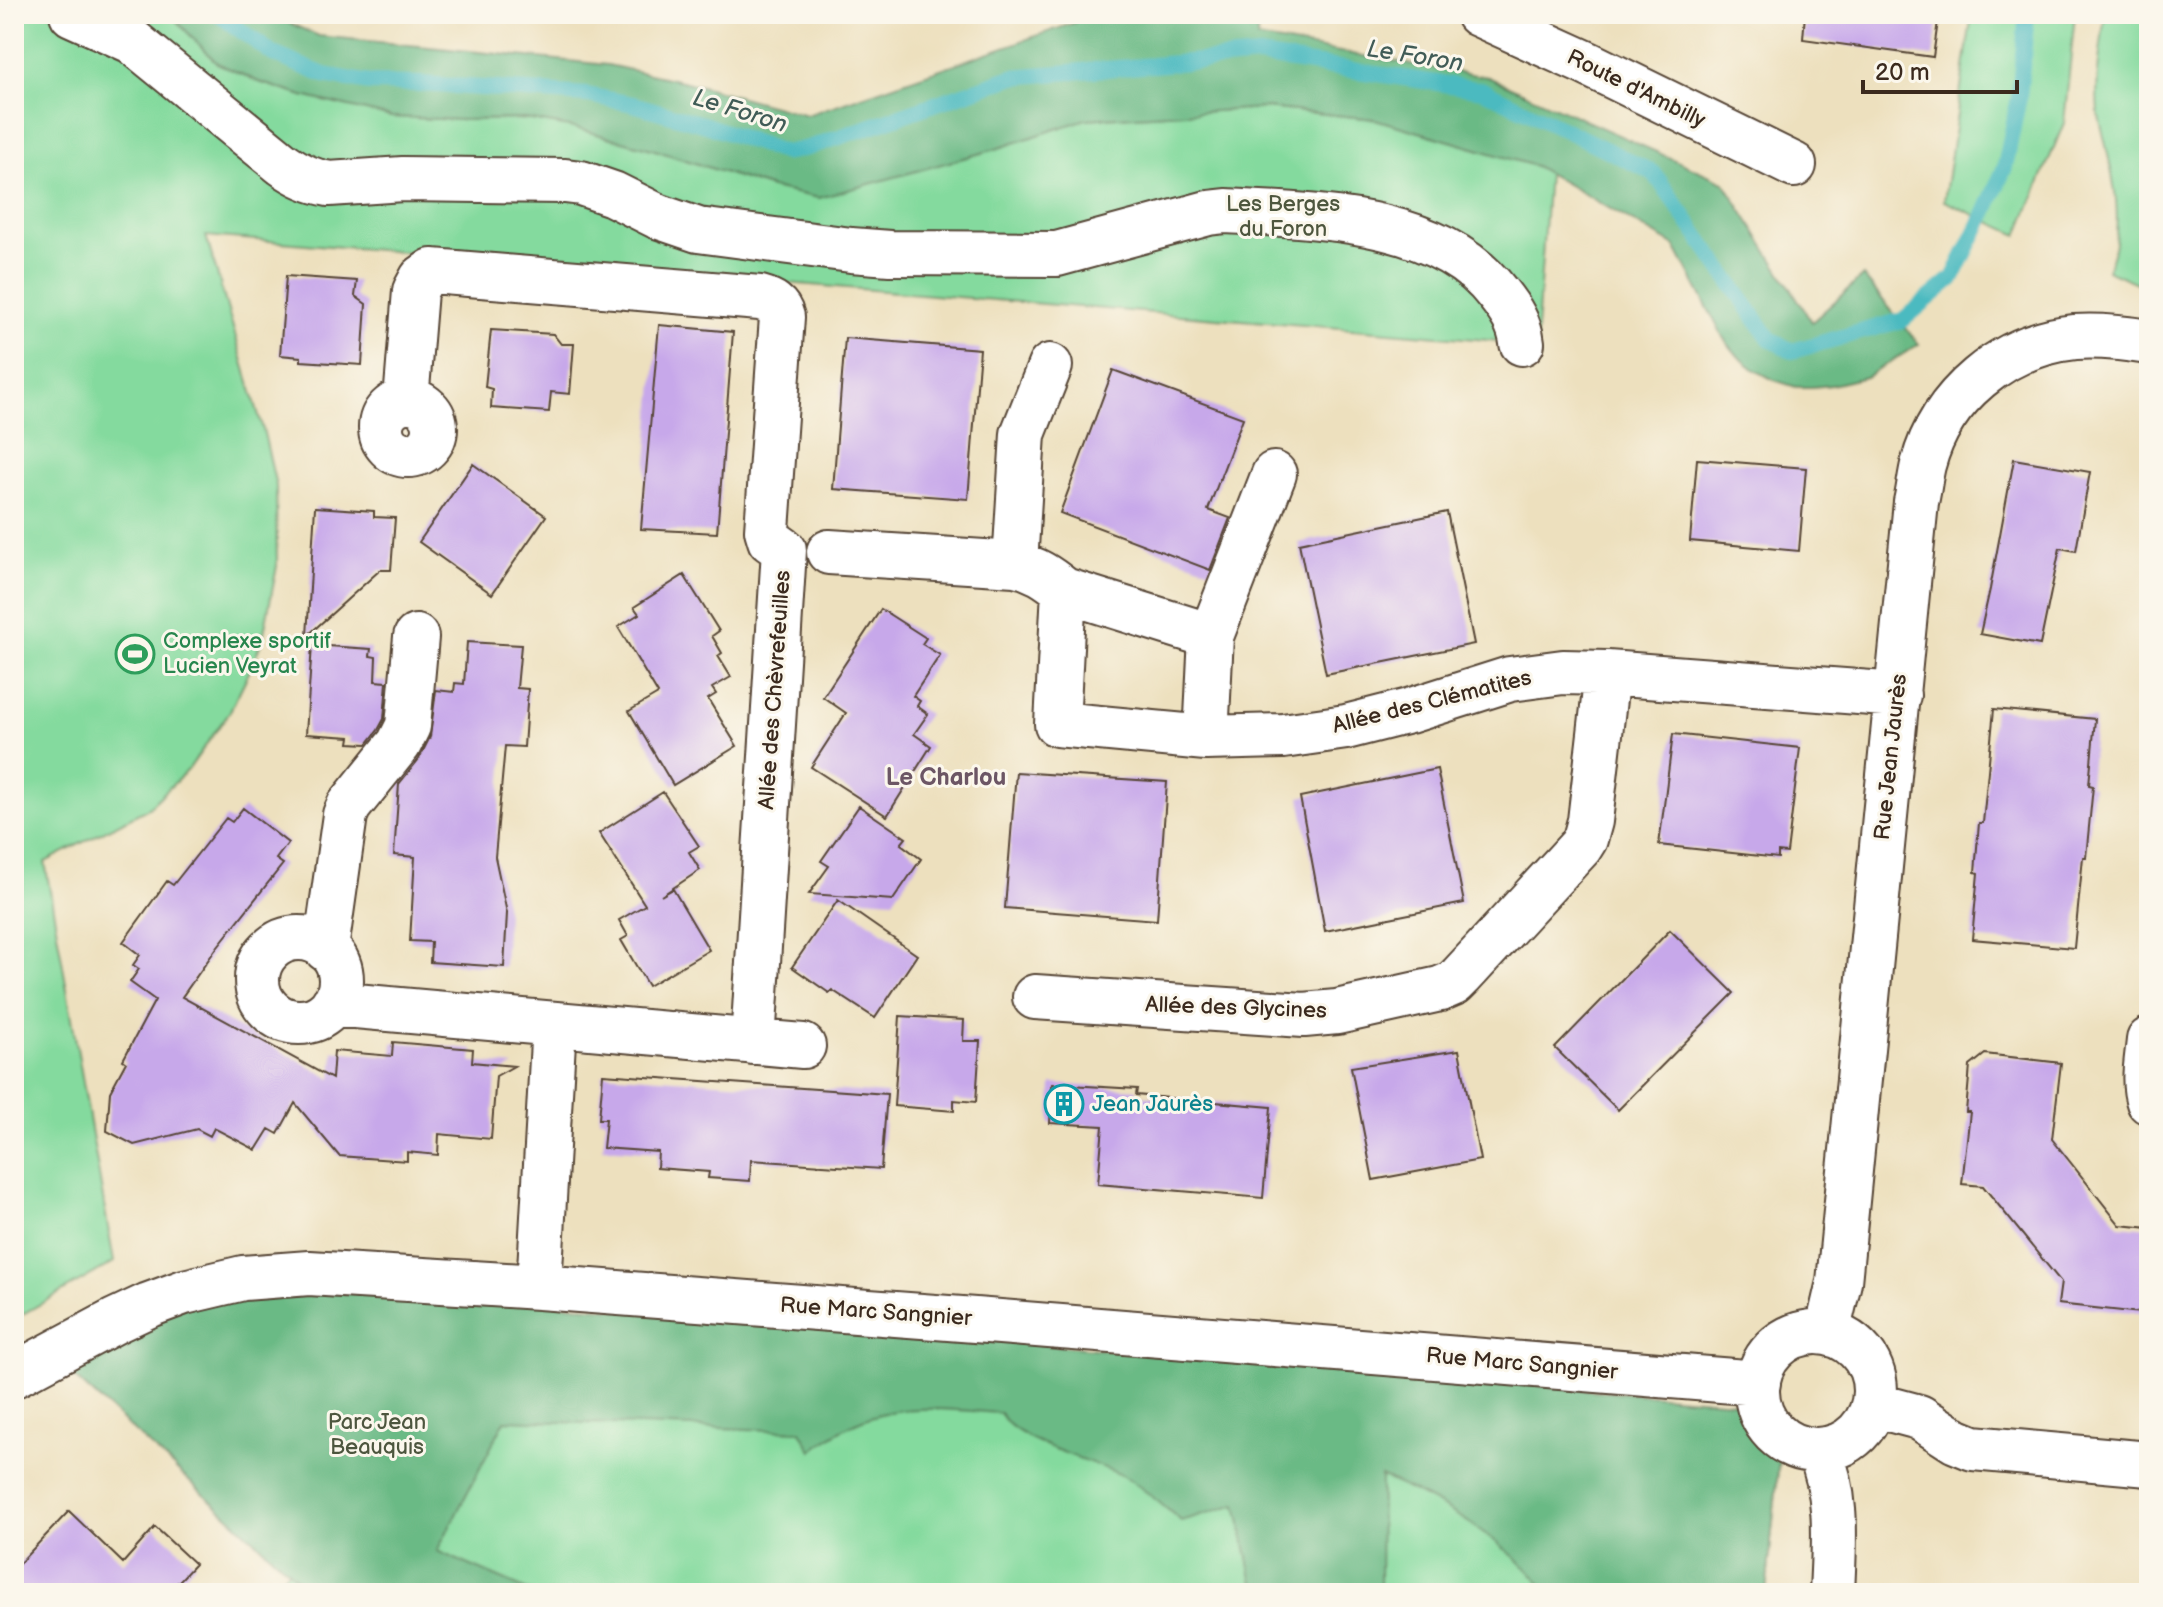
<svg xmlns="http://www.w3.org/2000/svg" width="2163" height="1607" font-family="'Balsamiq Sans',sans-serif">
  <rect width="100%" height="100%" fill="#fbf7ec"/>
  <filter id="ink" filterUnits="userSpaceOnUse"><feTurbulence type="fractalNoise" baseFrequency=".0125" numOctaves="2"/><feDisplacementMap in="SourceGraphic" scale="16" xChannelSelector="R" yChannelSelector="G"/><feConvolveMatrix kernelMatrix="1 2 1 2 8 2 1 2 1" color-interpolation-filters="sRGB"/></filter>
  <filter id="wash" filterUnits="userSpaceOnUse"><feTurbulence type="fractalNoise" baseFrequency=".006" numOctaves="4" result="noise"/><feDisplacementMap in="SourceGraphic" scale="32" xChannelSelector="R" yChannelSelector="G"/><feGaussianBlur stdDeviation="1.8" result="paint"/><feColorMatrix in="noise" values="0 0 0 0 0 0 0 0 0 0 0 0 0 0 0 0 0 1.4 0 .05"/><feComposite in="paint" operator="in"/></filter>
  <g filter="url(#wash)">
    <rect width="100%" height="100%" fill="#ede0be"/>
    <path fill="#84da9e" stroke="#60825e" stroke-width="2" d="M14,14H170L217,63L259,82L303,96L391,117L463,120L526,119L575,128L652,149L771,188L819,198L1086,119L1265,108L1375,119L1535,166L1548,173L1536,344L206,236L264,433L276,486L277,566L263,638L250,670L230,711L188,770L147,809L45,862L114,1262L14,1319Z
      M1972,14H2075L2064,123L2018,235L1944,201Z
      M2105,14H2149V268L2141,285L2107,270C2129,222 2109,160 2098,112C2095,79 2101,47 2105,14Z
      M50,1355L1759,1404L1767,1425L1781,1439L1766,1593H267L289,1570Z"/>
    <path fill="#6bba85" stroke="#537252" stroke-width="2" d="M170,14H268L319,36L608,65L686,82L807,115L1074,23L1078,14H1258L1257,38L1488,77L1724,182L1812,322L1863,276L1919,344L1866,377L1832,385L1812,387H1796L1774,380L1755,370L1739,357L1724,339L1675,246L1535,166L1375,119L1265,108L1086,119L996,149L819,198L772,188L652,149L575,128L526,119L463,120L391,117L303,96L259,82L217,63Z
      M243,1278L1759,1404L1767,1425L1781,1439L1766,1593H1550C1502,1537 1447,1506 1381,1476L1380,1593H1263L1253,1583L1237,1504L1181,1521C1163,1506 1146,1490 1127,1478C1097,1461 1013,1442 1000,1413C925,1408 874,1398 812,1451L801,1431L505,1420L437,1551L534,1593H313L50,1355Z"/>
    <g fill="none" stroke-linecap="round" stroke-linejoin="round">
      <path stroke="#4bbac0" stroke-width="16" d="M218,14L273,54L324,75L370,83L421,84L587,95L633,104L706,125L785,153L808,148L1012,77L1259,56L1483,90L1654,173L1770,339L1792,351L1903,320L1953,278L1985,213L2005,167L2019,97L2027,14"/>
    </g>
    <g id="blocks">
      <path fill="#c7a8ea" d="M1805,14H1939L1933,57L1803,39Z
        M286,276L357,281L355,296L366,304L362,365L301,361V357L280,355Z
        M659,325L733,332L717,533L641,529Z
        M491,330L553,334L561,344H574L570,394L551,392L549,412L491,408L492,389L485,387Z
        M845,338L980,349L968,499L833,489Z
        M1113,370L1243,418L1208,510L1230,518L1210,570L1060,513Z
        M1697,459L1806,468L1799,551L1690,541Z
        M2014,459L2090,472L2076,551L2060,548L2040,645L1980,634L1990,589Z
        M473,464L546,516L492,594L419,542Z
        M315,507L374,511V517L395,518L391,570H380L307,636Z
        M1447,512L1474,644L1326,674L1299,543Z
        M684,575L719,631L712,636L722,653L718,656L731,677L712,688L716,694L708,699L737,746L673,785L629,711L658,694L618,627L639,614L634,607Z
        M881,609L926,638L922,644L940,655L913,696L920,701L917,706L928,714L914,734L931,746L887,816L811,767L846,713L823,697Z
        M467,642L521,645L517,688L528,689L524,747L505,746L495,857L507,913L504,967L430,962L431,942L410,941L415,857L394,855L399,784L419,759L430,737L436,690L454,692L455,683L464,684Z
        M312,645L371,649L370,656L376,657L375,681L387,682L384,719L378,730L367,744L349,743L350,737L306,734Z
        M1994,709L2095,719L2089,785L2093,786L2088,837L2086,857H2083L2074,948L1972,939L1978,873L1975,872L1979,823H1983Z
        M1673,734L1800,748L1787,853L1778,852V858L1659,845Z
        M1437,769L1464,903L1325,931L1300,797Z
        M1016,772L1167,782L1157,920L1005,908Z
        M663,792L699,846L689,852L700,870L661,896L673,889L709,950L648,986L621,940L628,936L619,920L645,905L599,833Z
        M859,806L906,838L901,844L921,859L893,900L809,894L829,866L821,861Z
        M243,808L288,843L276,859L283,864L218,946L182,997L332,1079L334,1051L392,1056L393,1042L473,1049L472,1062L514,1066L496,1076L491,1139L439,1134L438,1155L407,1152V1161L339,1156L295,1103L278,1134L269,1129L256,1150L214,1128L210,1136L197,1129L134,1145L107,1131L110,1092L126,1062L123,1060L155,1000L130,982L139,969L133,965L140,955L123,942L167,881L173,885L226,818L232,822Z
        M838,900L917,955L875,1018L832,990L829,993L792,967Z
        M1670,930L1734,993L1618,1110L1555,1048Z
        M900,1016L964,1020L963,1041H980L976,1102L954,1100V1111L894,1106Z
        M1459,1050L1480,1160L1373,1180L1351,1067Z
        M1985,1054L2061,1063L2052,1139L2120,1225L2149,1228V1314L2058,1304L2061,1282L1983,1186L1962,1184L1970,1112H1966L1970,1066Z
        M603,1074L887,1094L881,1169L751,1160L750,1181L708,1178L709,1172L657,1168L658,1152L603,1148L606,1119H599Z
        M1052,1084L1137,1089L1136,1095L1271,1107L1263,1198L1098,1184L1103,1126L1050,1123Z
        M69,1511L123,1563L155,1527L195,1564L168,1593H14V1569Z"/>
    </g>
  </g>
  <g filter="url(#ink)">
    <use href="#blocks" fill-opacity="0" stroke="#564536" stroke-width="2"/>
    <g fill="none" stroke-linecap="round" stroke-linejoin="round">
      <defs>
        <path id="minor" d="M72,14L132,41L283,164C298,175 311,181 329,184L403,179L565,181L581,183L613,194L657,216L698,230L851,250L890,253L1057,254L1208,213L1226,211C1315,216 1439,216 1498,294C1510,309 1520,324 1522,343
          M1478,14L1586,63L1794,165
          M381 428a27 27 0 1 1 54 0a27 27 0 1 1-54 0Z
          M406,401L415,291L422,278L432,271L760,298C771,301 779,305 782,317L767,530L770,540L784,550L753,1042
          M829,552L1015,564C1035,568 1048,577 1064,590L1211,636L1206,738L1057,724L1064,590
          M1015,564L1023,434L1050,366
          M1211,636L1274,474
          M1206,738L1283,736L1346,727L1409,711L1510,679L1563,672L1607,673L1898,695
          M257 980a42 42 0 1 1 84 0a42 42 0 1 1-84 0Z
          M326,949L345,815L349,806L399,744L408,726L416,637
          M1035,997L1304,1015L1337,1012L1440,989L1454,983L1461,976L1580,847L1585,839L1590,821L1607,673
          M333,1004L803,1046
          M2149,1040C2147,1061 2142,1082 2149,1102
          M539,1287L554,1024
          M1757 1391a59 59 0 1 1 118 0a59 59 0 1 1-118 0Z
          M1827,1333L1839,1282L1916,502C1919,490 1920,477 1923,465C1941,396 2004,344 2075,337C2100,335 2124,338 2149,342
          M14,1375L115,1321L149,1305L184,1292L243,1278L309,1273L539,1287L975,1320L1758,1383
          M1874,1405L1919,1417L1956,1441L1973,1448L2149,1464
          M1819,1451C1839,1496 1834,1544 1832,1593"/>
      </defs>
      <use href="#minor" stroke="#564536" stroke-width="48"/>
      <use href="#minor" stroke="#fff" stroke-width="44"/>
    </g>
  </g>
  <defs>
    <symbol id="stadium-ring" viewBox="-11 -11 22 22"><circle r="9.5" fill="#fbf7ec" stroke="#2e9e5b" stroke-width="1.5"/><path d="M0-5a6.5 5 0 1 0 0 10a6.5 5 0 1 0 0-10ZM-3.5-1.8h7v3.6h-7Z" fill="#2e9e5b"/></symbol>
    <symbol id="building-ring" viewBox="-11 -11 22 22"><circle r="9.5" fill="#fbf7ec" stroke="#0f9aa8" stroke-width="1.5"/><path d="M-4-6H4V6H1V3H-1V6H-4ZM-2.5-4.3h1.7v1.8h-1.7ZM.8-4.3h1.7v1.8H.8ZM-2.5-1h1.7V.8h-1.7ZM.8-1h1.7V.8H.8Z" fill="#0f9aa8"/></symbol>
  </defs>
  <g fill-rule="evenodd">
    <use href="#stadium-ring" x="113" y="632" width="44" height="44"/>
    <use href="#building-ring" x="1042" y="1082" width="44" height="44"/>
  </g>
  <g text-anchor="middle" dominant-baseline="central" stroke-width="6" stroke-linejoin="round" paint-order="stroke">
    <g font-size="22" fill="#3b2a1e" stroke="#fbf7ec">
      <text transform="translate(1636 89) rotate(26)">Route d'Ambilly</text>
      <text transform="translate(775 690) rotate(-86)">Allée des Chèvrefeuilles</text>
      <text transform="translate(1432 702) rotate(-14)">Allée des Clématites</text>
      <text transform="translate(1891 757) rotate(-84)">Rue Jean Jaurès</text>
      <text transform="translate(1236 1008) rotate(2)">Allée des Glycines</text>
      <text transform="translate(876 1312) rotate(4)">Rue Marc Sangnier</text>
      <text transform="translate(1522 1364) rotate(5)">Rue Marc Sangnier</text>
    </g>
    <g font-size="22" fill="#4d563e" stroke="#fbf7ec">
      <text x="1283" y="204">Les Berges<tspan x="1283" dy="25">du Foron</tspan></text>
      <text x="377" y="1422">Parc Jean<tspan x="377" dy="25">Beauquis</tspan></text>
    </g>
    <g font-size="22" fill="#27864d" stroke="#fbf7ec" text-anchor="start">
      <text x="163" y="641">Complexe sportif<tspan x="163" dy="25">Lucien Veyrat</tspan></text>
    </g>
    <g font-size="22" fill="#0d838f" stroke="#fbf7ec" text-anchor="start">
      <text x="1092" y="1104">Jean Jaurès</text>
    </g>
    <g font-size="24" font-style="italic" fill="#415c57" stroke="#fbf7ec">
      <text transform="translate(1415 56) rotate(9)">Le Foron</text>
      <text transform="translate(740 111) rotate(17)">Le Foron</text>
    </g>
    <g font-size="24" font-weight="bold" fill="#6c5665" stroke="#fbf7ec">
      <text x="946" y="777">Le Charlou</text>
    </g>
  </g>
  <rect width="2163" height="1607" fill="none" stroke="#fbf7ec" stroke-width="48"/>
  <path d="M1863 80v12h154v-12" fill="none" stroke="#3b2a1e" stroke-width="4"/>
  <text x="1875" y="80" font-size="24" fill="#3b2a1e" stroke="#fbf7ec" stroke-width="6" paint-order="stroke">20 m</text>
</svg>
